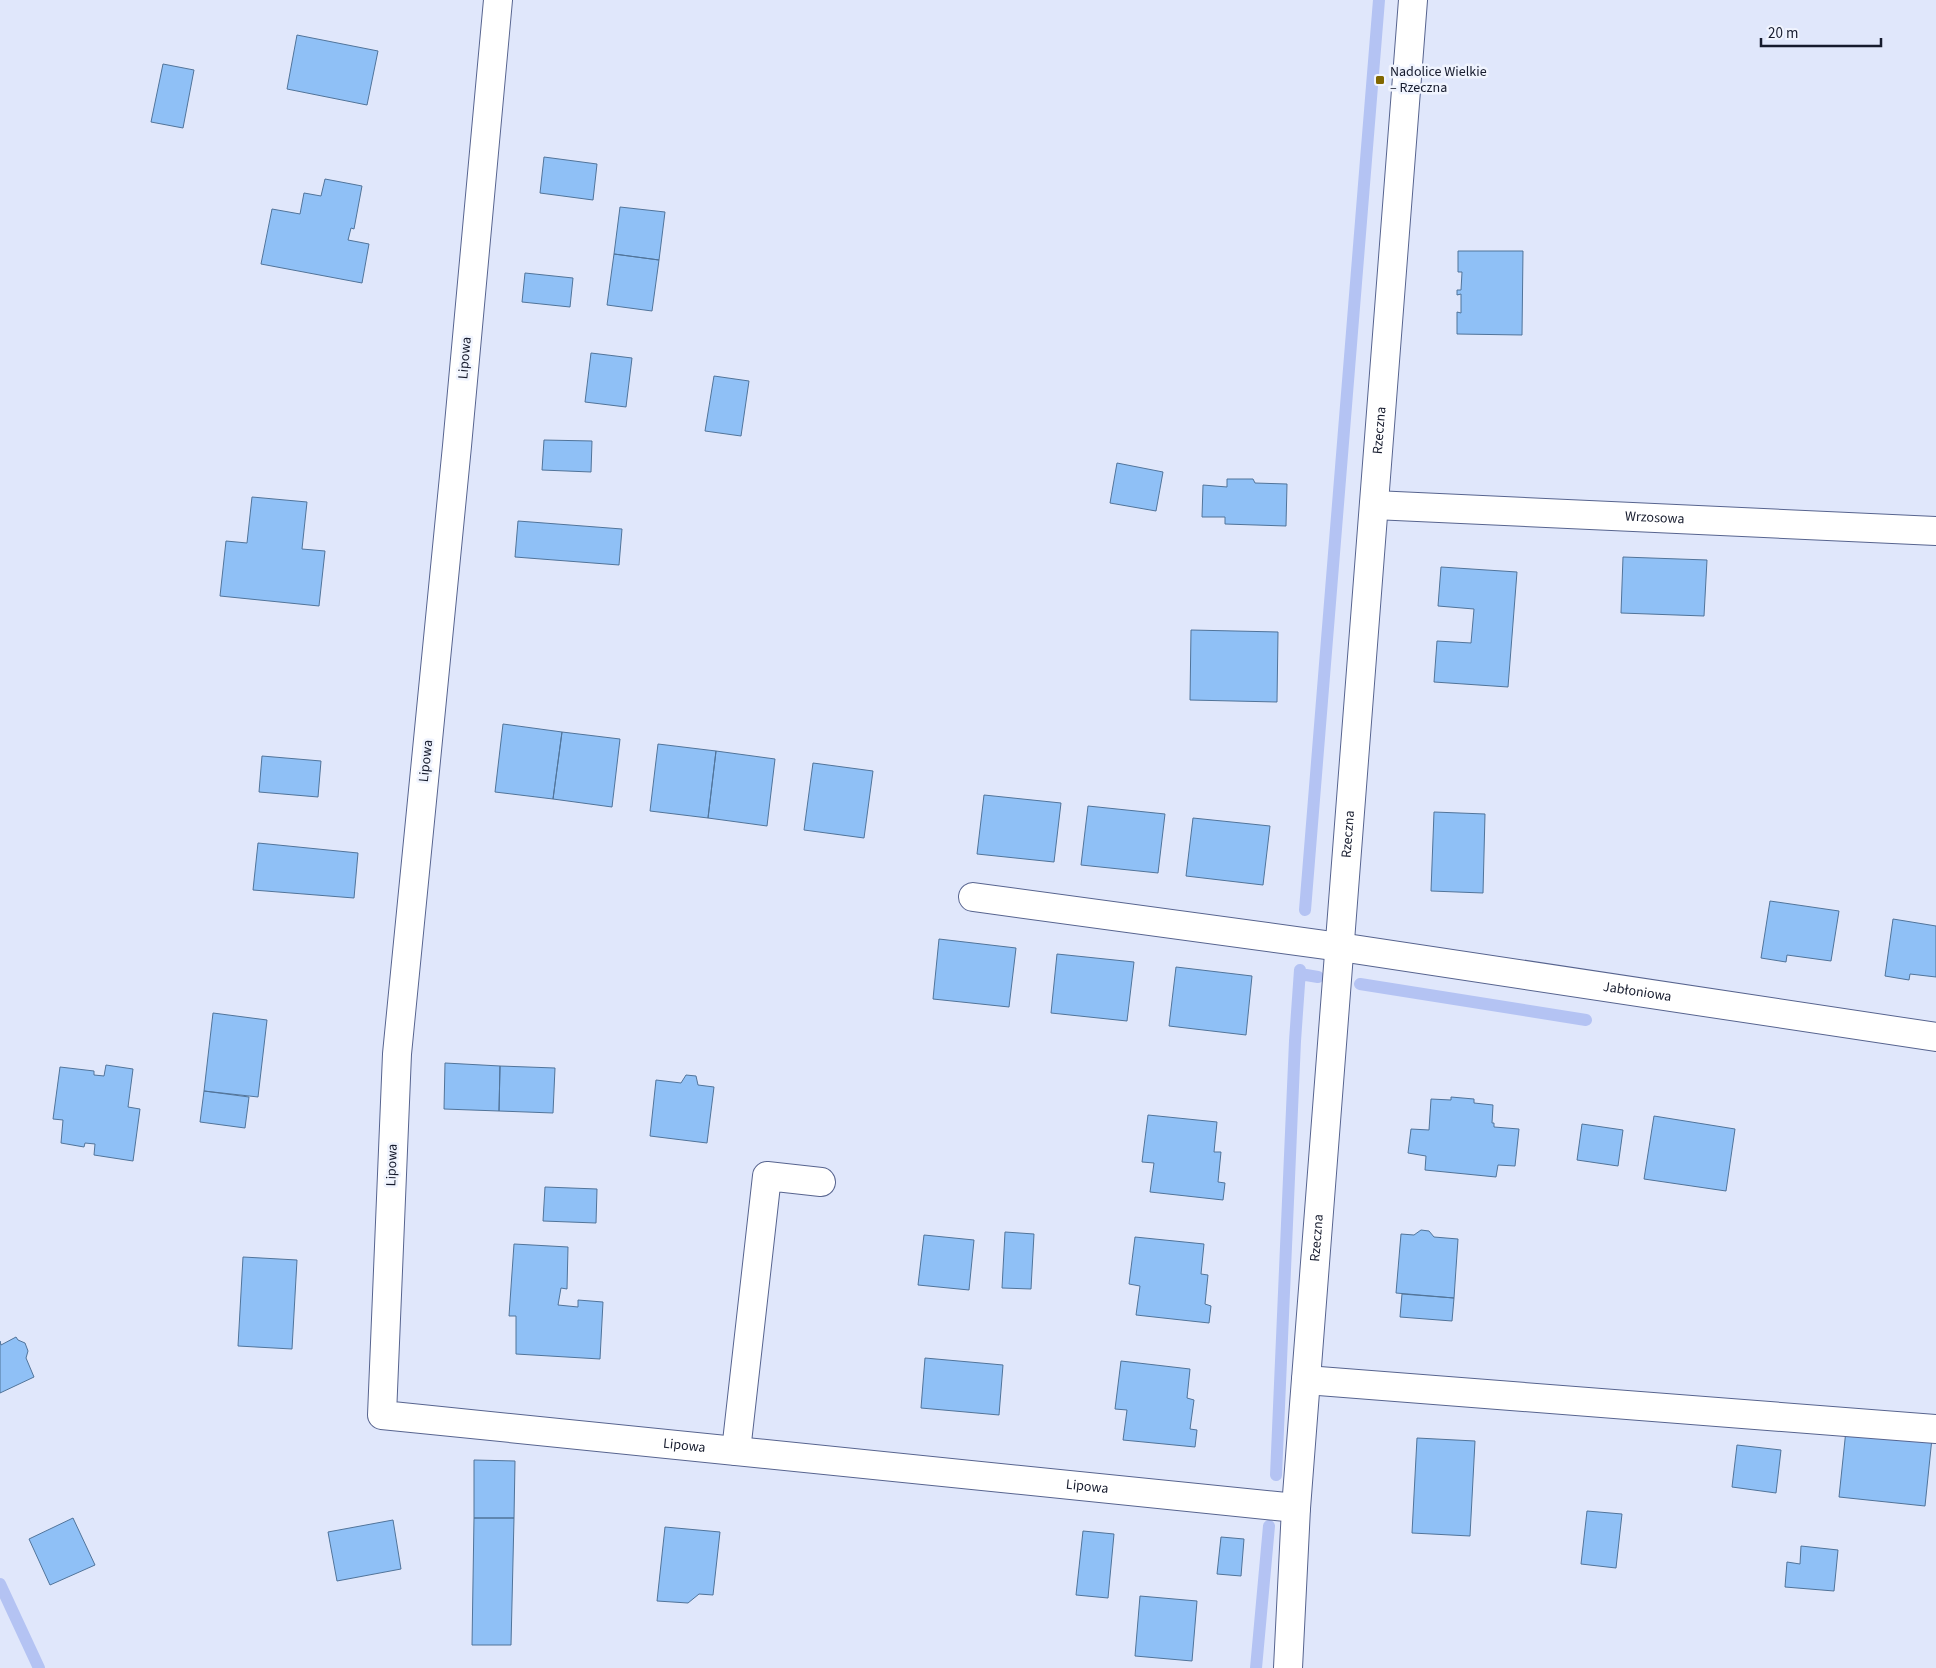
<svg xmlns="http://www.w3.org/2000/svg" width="1936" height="1668" font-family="'Source Sans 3',sans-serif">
  <rect width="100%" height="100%" fill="#e0e7fb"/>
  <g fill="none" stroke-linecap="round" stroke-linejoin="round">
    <path stroke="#b4c3f3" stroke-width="12" d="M1305,910L1379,0
      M1300,974L1318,977
      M1360,984L1586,1020
      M1276,1475L1295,1041L1300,970
      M0,1584L39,1668
      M1256,1668L1269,1526"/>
  </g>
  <path fill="#8fc0f6" stroke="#51749a" d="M297,35L378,51L367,105L287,89Z
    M163,64L194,70L183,128L151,122Z
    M544,157L597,164L593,200L540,193Z
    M325,179L362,186L354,229L351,228L348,240L369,244L362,283L261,264L272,209L300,214L304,193L321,196Z
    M620,207L665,212L659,260L614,254Z
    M1458,251H1523L1522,335L1457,334V312L1461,313V294L1457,295V290H1461L1462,272H1458Z
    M614,254L659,260L652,311L607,305Z
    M525,273L573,278L570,307L522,302Z
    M591,353L632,358L626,407L585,402Z
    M714,376L749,381L741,436L705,431Z
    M544,440L592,441L591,472L542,470Z
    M1117,463L1163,472L1156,511L1110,503Z
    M1227,479H1253L1255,483L1287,484L1286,526L1225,524V517H1202L1203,485L1227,487Z
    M252,497L307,502L302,549L325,551L319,606L220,596L226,541L247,543Z
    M518,521L622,529L619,565L515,557Z
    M1623,557L1707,560L1704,616L1621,613Z
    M1441,567L1517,572L1508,687L1434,682L1437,641L1471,643L1474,609L1438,606Z
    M1191,630L1278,632L1277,702L1190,700Z
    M503,724L562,732L553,799L495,792Z
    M562,732L620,739L612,807L553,799Z
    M658,744L716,751L708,818L650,811Z
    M716,751L775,759L767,826L708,818Z
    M262,756L321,761L318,797L259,792Z
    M813,763L873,771L864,838L804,830Z
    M984,795L1061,803L1054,862L977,854Z
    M1088,806L1165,814L1158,873L1081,865Z
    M1434,812L1485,814L1483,893L1431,891Z
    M1193,818L1270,826L1263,885L1186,876Z
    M258,843L358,853L354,898L253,890Z
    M1770,901L1839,911L1831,961L1787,955L1786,962L1761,958Z
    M1893,919L1936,926V977L1910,974L1909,980L1885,976Z
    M939,939L1016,948L1009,1007L933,999Z
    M1057,954L1134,962L1127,1021L1051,1013Z
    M1176,967L1252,976L1246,1035L1169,1026Z
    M213,1013L267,1020L258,1097L204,1091Z
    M445,1063L500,1066L499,1111L444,1109Z
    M106,1065L133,1069L128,1107L140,1109L133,1161L94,1155L95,1144L85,1143L84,1147L61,1143L63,1120L53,1119L60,1067L94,1071V1075L104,1076Z
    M500,1066L555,1068L553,1113L499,1111Z
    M686,1075L696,1076L698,1085L714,1087L707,1143L650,1136L656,1080L681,1083Z
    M204,1091L249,1097L245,1128L200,1122Z
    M1451,1097L1474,1099V1103L1493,1105L1492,1123H1494V1127L1519,1129L1515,1166L1498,1165L1496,1177L1425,1170L1426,1156L1408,1153L1411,1129L1429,1130L1431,1099L1451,1100Z
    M1148,1115L1217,1122L1214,1152H1221L1218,1182L1225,1183L1223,1200L1150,1192L1154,1163L1142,1162Z
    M1654,1116L1735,1129L1726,1191L1644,1179Z
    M1582,1124L1623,1130L1618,1166L1577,1160Z
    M545,1187L597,1189L596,1223L543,1221Z
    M1421,1230L1429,1231L1434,1237L1458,1239L1454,1298L1396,1293L1401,1234L1414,1235Z
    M1005,1232L1034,1234L1031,1289L1002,1288Z
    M924,1235L974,1240L969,1290L918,1285Z
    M1135,1237L1204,1244L1201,1274L1208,1275L1205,1304L1211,1306L1209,1323L1136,1315L1140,1286L1129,1284Z
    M514,1244L568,1247L567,1289L561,1288L558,1305L578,1307V1300L603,1302L600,1359L516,1354V1316H509Z
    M243,1257L297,1260L292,1349L238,1346Z
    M1402,1294L1454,1298L1452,1321L1400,1317Z
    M16,1337L18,1340L25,1343L28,1351L26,1358L34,1377L0,1393V1341L1,1345Z
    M925,1358L1003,1365L999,1415L921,1408Z
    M1121,1361L1190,1369L1187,1398L1194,1400L1190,1429L1197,1430L1195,1447L1123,1440L1127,1410L1115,1409Z
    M1846,1430L1932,1438L1925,1506L1839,1497Z
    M1417,1438L1475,1441L1470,1536L1412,1533Z
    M1737,1445L1781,1450L1776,1493L1732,1487Z
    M474,1460L515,1461L514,1518H474Z
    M1587,1511L1622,1514L1616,1568L1581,1564Z
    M73,1518L95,1565L50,1585L29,1539Z
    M474,1518H514L511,1645H472Z
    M393,1520L401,1569L337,1581L328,1532Z
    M665,1527L720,1532L713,1595L699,1594L688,1603L657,1601Z
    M1083,1531L1114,1534L1108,1598L1076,1595Z
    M1221,1537L1244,1539L1241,1576L1217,1574Z
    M1801,1546L1838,1550L1834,1591L1785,1587L1787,1562L1800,1564Z
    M1140,1596L1197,1601L1192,1661L1135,1656Z"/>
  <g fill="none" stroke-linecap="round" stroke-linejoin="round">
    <defs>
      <g id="minor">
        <path id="s1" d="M498,0L457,446L397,1054L382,1415L1296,1508"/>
        <path id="s2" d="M1374,505L1936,531"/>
        <path id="s3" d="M973,897L1340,947L1936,1037"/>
        <path d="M1306,1380L1936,1429"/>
        <path d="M736,1451L767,1176L821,1182"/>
        <path id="s4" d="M1288,1668L1296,1508L1413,0"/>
      </g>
    </defs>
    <use href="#minor" stroke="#57648f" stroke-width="30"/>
    <use href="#minor" stroke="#fff" stroke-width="28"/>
  </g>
  <rect fill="#816700" stroke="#f0f4fe" stroke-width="2" x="1375" y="75" width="10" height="10" rx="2.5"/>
  <g text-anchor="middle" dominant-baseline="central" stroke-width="5" stroke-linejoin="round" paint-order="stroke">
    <g font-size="14" fill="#161b2d" stroke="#f0f4fe" text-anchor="start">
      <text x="1390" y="72">Nadolice Wielkie<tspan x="1390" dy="16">– Rzeczna</tspan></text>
    </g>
    <g font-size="14" fill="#161b2d" stroke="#f0f4fe">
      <text transform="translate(465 358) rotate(-85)">Lipowa</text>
      <text stroke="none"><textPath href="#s4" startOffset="1241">Rzeczna</textPath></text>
      <text stroke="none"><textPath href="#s2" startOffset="281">Wrzosowa</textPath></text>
      <text transform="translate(426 761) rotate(-84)">Lipowa</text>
      <text stroke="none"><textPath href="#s4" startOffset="836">Rzeczna</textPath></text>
      <text stroke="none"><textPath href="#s3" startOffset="671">Jabłoniowa</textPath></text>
      <text transform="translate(392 1165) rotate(-88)">Lipowa</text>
      <text stroke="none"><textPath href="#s4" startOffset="431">Rzeczna</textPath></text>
      <text stroke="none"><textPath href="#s1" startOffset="1724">Lipowa</textPath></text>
      <text stroke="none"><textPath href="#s1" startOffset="2129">Lipowa</textPath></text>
    </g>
  </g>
  <path d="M1761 38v8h120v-8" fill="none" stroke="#161b2d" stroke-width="2.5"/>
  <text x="1768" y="38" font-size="15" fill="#161b2d" stroke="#f0f4fe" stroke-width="4" paint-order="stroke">20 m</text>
</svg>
